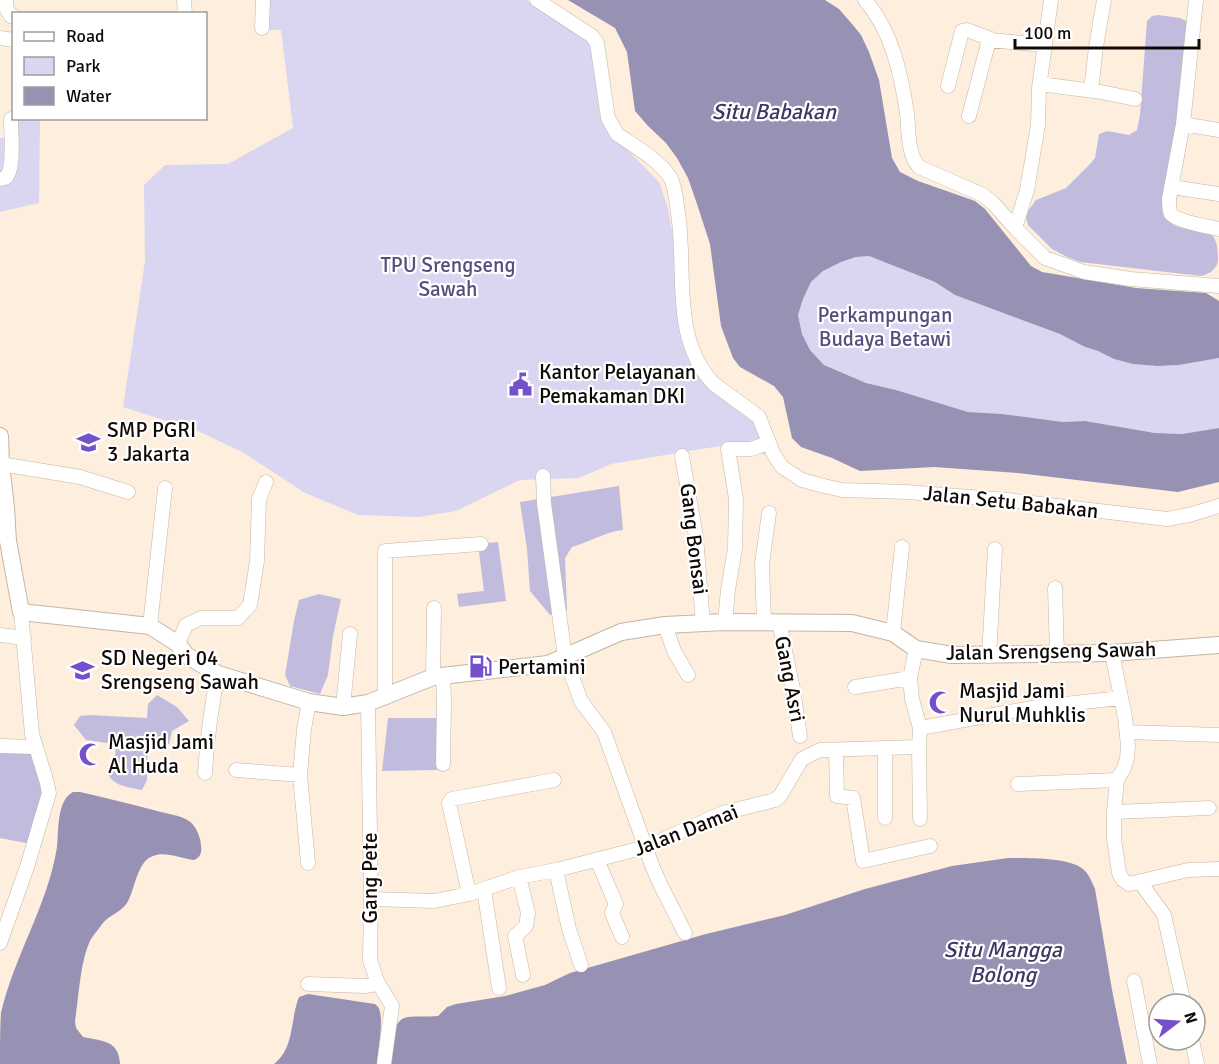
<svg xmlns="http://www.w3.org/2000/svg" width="1219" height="1064" font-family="Signika,sans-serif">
  <rect width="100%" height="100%" fill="#feeedd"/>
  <path fill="#dad6f1" d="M266,0H526L582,32L593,47L600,115L605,127L659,182L668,208L688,321L701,363L760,421L767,455L726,445L611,464L579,478L520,480L456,511L419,517L358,515L305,493L244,453L198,431L123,407L145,261L144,185L165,165L228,164L293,128L281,30H266Z
    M16,119H40L39,203L0,212V138H17Z
    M869,256L935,282L955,295L1060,334L1085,347L1098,351L1114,359L1133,364L1157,366L1179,365L1219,358V428L1182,434L1155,433L1085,421L1063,422L1002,414L968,412L896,390L866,383L824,365L810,350L802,334L798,315L803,299L811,282L823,271L841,262L856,257Z"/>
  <path fill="#c1bcde" d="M1158,15L1180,18L1188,22L1170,222C1191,240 1219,213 1218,261C1216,270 1209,274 1201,276L1080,262L1067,257L1052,249L1028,225L1026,218L1028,211L1036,200L1066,188L1090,164L1095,158L1099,134L1107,131L1129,135L1137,130L1140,115L1147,21L1152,16Z
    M619,486L623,530C605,532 589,542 572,547L565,558L567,610L550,615L530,591L527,549L520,502Z
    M498,542L506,601L459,607L457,594L484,591L478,544Z
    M319,594L341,599L333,636L328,675L320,694L290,686L285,675L294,621L299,600Z
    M157,695L177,707L189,721L172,731L169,744L149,745L147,761V780L142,790C128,787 109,786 107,769C114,761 118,754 114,744L86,740L74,725L80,716L90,715L147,718L148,704Z
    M388,718H439L437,770L382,771Z
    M0,748L31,751L46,796L31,844L0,838Z"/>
  <path fill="#9791b3" d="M568,0H825L839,9L852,24L861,35L869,52L879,80L892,158L900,172L918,181L975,201L985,209L1031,266L1042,272L1136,288L1206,293L1219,301V358L1179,365L1157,366L1133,364L1114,359L1098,351L1085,347L1060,334L955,295L935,282L869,256L856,257L841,262L823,271L811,282L803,299L798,315L802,334L810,350L824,365L866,383L896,390L968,412L1002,414L1063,422L1085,421L1155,433L1182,434L1219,428V482L1178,492L1018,473L934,467L860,471L832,458L801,447L792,438L783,397L774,386L740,367L733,358L721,326L710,244L696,201L688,178L677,158L666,143L648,126L635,111L627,52L615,28Z
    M73,792H80C106,798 132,804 157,811C168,814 180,815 189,821C196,826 200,836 201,845C202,852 201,857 194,860C182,859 165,851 153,856C137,861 135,890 127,903C120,913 109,915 102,924C99,929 94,934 91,939C80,960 79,997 75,1021L76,1028L83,1037C102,1041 119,1040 120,1064H0C0,1049 0,1028 1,1013C14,956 48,905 57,847C59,831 56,801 73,792Z
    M1008,858C1026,858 1069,857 1083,869C1089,874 1092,882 1095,889L1112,990L1127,1064H391C392,1050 389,1020 408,1017C417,1016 428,1017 438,1016L447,1007L456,1004L505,996L545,985L570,973L706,934L785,915L865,889L952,866Z
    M308,994L375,1004C378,1007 379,1007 380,1012C383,1025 378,1050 377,1064H274C295,1048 290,1019 299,997Z"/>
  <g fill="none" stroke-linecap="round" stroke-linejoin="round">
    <defs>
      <path id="minor" d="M6,0L7,10L11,16H14
        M184,0L185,14
        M537,0L592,36L597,43L608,118L617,134C634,146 659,160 670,177C676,188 676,201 678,213C687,270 670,338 714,384L759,417L773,453L782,467L802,480L824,486L842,490L907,492L1008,500L1167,519L1189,515L1219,506
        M865,0C892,31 901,74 907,113C909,130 907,154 919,167L983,195L994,204L1015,228L1045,258L1084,272L1131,279L1219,286
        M1196,0L1183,124L1169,199C1169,204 1169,210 1171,214C1176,221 1210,227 1219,229
        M262,28L263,0
        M0,38L14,40
        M1040,84L1101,92L1135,99
        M948,86L962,31L967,30L991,39
        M1091,90L1096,47L1104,0
        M969,116L989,40L1044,45
        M1183,124L1219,130
        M0,179C5,178 6,179 8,174C14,164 11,132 11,119
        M1172,187L1219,194
        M1015,228L1027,190L1038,125L1039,88L1051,0
        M682,456L696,537L703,623
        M1,464L80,477L128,492
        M543,476L544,503L565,657L581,701L604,732L653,868L662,888L685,933
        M1055,588L1057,655
        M725,622L728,590L735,548L736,499L728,449H751L769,443
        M764,622L762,564L769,513
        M779,622L793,689L800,736
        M665,625L674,651L688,675
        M150,626L165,488
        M893,633L902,547
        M0,635L24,638
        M178,644L186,625L201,618H238L250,605L257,561L259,499L266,482
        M1112,653L1125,717L1128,746L1127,758L1124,768L1117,780L1114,812V839L1119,873L1123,880L1129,884L1188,870L1219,869
        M989,656L995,549
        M443,676L444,701L443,764
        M433,677L434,608
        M855,687L910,678
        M385,697V551L481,544
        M343,707L350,634
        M920,728L1037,707L1121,698
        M1127,732L1219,735
        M0,746L36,747
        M919,747L920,819
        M885,748V818
        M836,750L837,796L853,798L863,861L930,846
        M236,770L300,775
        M205,773C207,740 211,707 218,674
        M1018,784L1117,780
        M1114,812L1209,808
        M597,860L616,904L612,913L622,937
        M308,863L300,775L304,729L309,702
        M556,870L569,929L581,965
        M519,877L528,913L526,926L515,936L523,975
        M1140,882L1164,915L1184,1004
        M484,889L499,988
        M469,894L449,803L452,799L554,780
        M371,899L434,901L469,894L519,877L556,870L646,847L723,813L775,800L780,796L802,759L820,750L919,747L920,728L912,699L910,678L916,649
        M0,943L27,867L49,793L47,783L32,734L21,612
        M377,981L392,1006L384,1064
        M1134,981L1150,1064
        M308,984L364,986L372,985L377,981L370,960L371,899L368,703
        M1192,1040L1197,1064"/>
      <path id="tertiary" d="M0,436L1,464L6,508L8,541L21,612L150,626L178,644L186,655L218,674L309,702L343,707L368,703L433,677L548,664L621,632L665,625L725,622L852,623L893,633L916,649L952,655L1112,653L1219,645"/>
    </defs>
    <use href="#minor" stroke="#c4b5a5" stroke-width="15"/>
    <use href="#tertiary" stroke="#c4b5a5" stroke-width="18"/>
    <use href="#minor" stroke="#fff" stroke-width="14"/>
    <use href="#tertiary" stroke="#fff" stroke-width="16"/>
  </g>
  <defs>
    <symbol id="civic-bare" viewBox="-9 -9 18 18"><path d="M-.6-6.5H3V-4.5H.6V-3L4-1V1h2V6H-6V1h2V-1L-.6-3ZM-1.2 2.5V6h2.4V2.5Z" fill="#7451cb" stroke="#fff" stroke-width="2.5" paint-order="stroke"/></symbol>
    <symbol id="school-bare" viewBox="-9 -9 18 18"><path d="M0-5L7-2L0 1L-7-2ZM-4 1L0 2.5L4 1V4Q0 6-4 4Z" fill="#7451cb" stroke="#fff" stroke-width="2.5" paint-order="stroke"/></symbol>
    <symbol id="fuel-bare" viewBox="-9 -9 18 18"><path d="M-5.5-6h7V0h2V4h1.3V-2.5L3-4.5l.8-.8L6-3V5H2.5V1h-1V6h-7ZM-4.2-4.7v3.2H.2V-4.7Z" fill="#7451cb" stroke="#fff" stroke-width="2.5" paint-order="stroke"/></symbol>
    <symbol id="mosque-bare" viewBox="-9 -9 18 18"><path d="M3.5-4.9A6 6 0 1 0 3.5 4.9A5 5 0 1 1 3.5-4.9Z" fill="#7451cb" stroke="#fff" stroke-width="2.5" paint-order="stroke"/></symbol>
  </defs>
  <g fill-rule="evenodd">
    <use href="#civic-bare" x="504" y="368" width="33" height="33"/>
    <use href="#school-bare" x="72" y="426" width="33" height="33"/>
    <use href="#fuel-bare" x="464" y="650" width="33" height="33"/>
    <use href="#school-bare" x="66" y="654" width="33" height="33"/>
    <use href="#mosque-bare" x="924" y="686" width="33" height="33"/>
    <use href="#mosque-bare" x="74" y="738" width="33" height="33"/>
  </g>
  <g text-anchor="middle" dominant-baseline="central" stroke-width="4.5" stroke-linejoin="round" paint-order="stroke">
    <g font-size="21" fill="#574d7e" stroke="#fff">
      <text x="448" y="265">TPU Srengseng<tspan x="448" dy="24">Sawah</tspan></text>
      <text x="885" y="315">Perkampungan<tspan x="885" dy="24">Budaya Betawi</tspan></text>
    </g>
    <g font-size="21" fill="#0f0a06" stroke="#fff" text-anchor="start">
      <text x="539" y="372">Kantor Pelayanan<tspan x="539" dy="24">Pemakaman DKI</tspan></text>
      <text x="107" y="430">SMP PGRI<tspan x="107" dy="24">3 Jakarta</tspan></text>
      <text x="101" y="658">SD Negeri 04<tspan x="101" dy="24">Srengseng Sawah</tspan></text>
      <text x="498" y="667">Pertamini</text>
      <text x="959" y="691">Masjid Jami<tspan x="959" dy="24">Nurul Muhklis</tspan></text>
      <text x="108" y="742">Masjid Jami<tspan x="108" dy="24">Al Huda</tspan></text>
    </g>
    <g font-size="21" fill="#0f0a06" stroke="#fff">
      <text transform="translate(1011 502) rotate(6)">Jalan Setu Babakan</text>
      <text transform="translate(694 539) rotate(83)">Gang Bonsai</text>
      <text transform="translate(1051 651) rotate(-1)">Jalan Srengseng Sawah</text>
      <text transform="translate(790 679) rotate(79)">Gang Asri</text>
      <text transform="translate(686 830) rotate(-21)">Jalan Damai</text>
      <text transform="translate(370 878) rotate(-90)">Gang Pete</text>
    </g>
    <g font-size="22" font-style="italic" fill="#413665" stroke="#fff">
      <text x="774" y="111">Situ Babakan</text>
      <text x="1003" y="949">Situ Mangga<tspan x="1003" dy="25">Bolong</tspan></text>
    </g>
  </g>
  <rect x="12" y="12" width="195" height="108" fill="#ffffff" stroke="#9f9d9b" stroke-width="1.5"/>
  <rect x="24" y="32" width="30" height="9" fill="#ffffff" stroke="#9f9d9b" stroke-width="1.5"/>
  <text x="66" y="42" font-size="18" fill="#0f0a06">Road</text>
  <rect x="24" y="57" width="30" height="18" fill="#dad6f1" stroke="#9f9d9b" stroke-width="1.5"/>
  <text x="66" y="72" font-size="18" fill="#0f0a06">Park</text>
  <rect x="24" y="87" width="30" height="18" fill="#9791b3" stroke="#9f9d9b" stroke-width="1.5"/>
  <text x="66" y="102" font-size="18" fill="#0f0a06">Water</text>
  <g transform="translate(1177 1022) rotate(73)"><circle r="28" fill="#ffffff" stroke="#9f9d9b" stroke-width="1.5"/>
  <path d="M0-4.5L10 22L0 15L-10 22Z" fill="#7451cb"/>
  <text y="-9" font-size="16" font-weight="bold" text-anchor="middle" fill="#0f0a06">N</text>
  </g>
  <path d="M1015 39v9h184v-9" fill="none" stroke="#0f0a06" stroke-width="3"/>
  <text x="1024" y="39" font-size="18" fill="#0f0a06" stroke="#ffffff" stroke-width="4.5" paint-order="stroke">100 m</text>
</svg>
